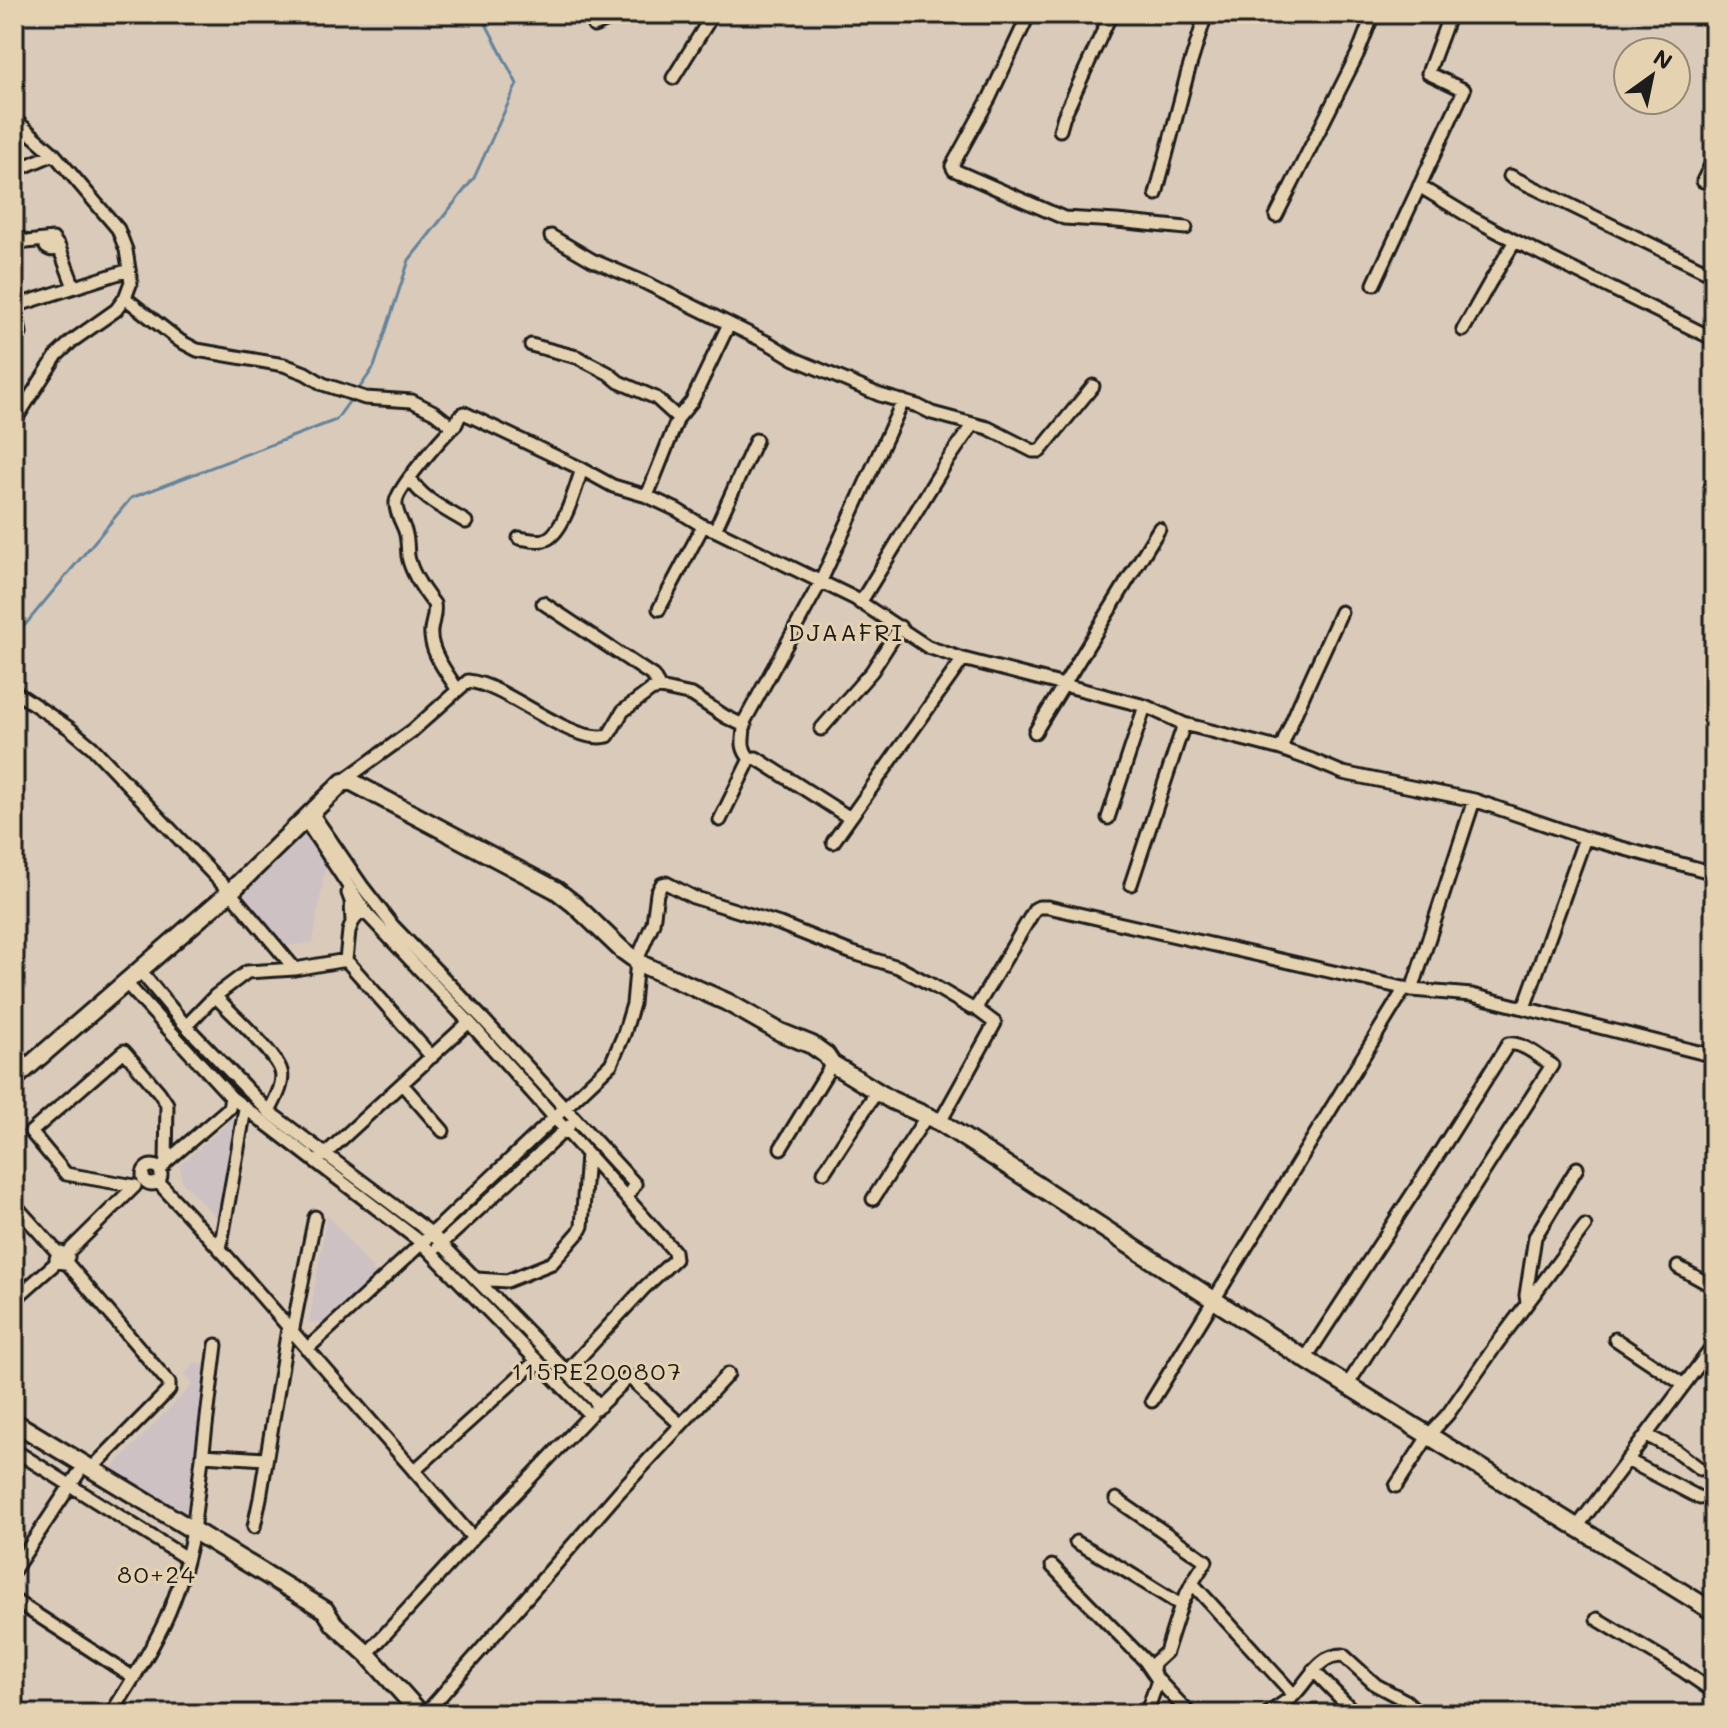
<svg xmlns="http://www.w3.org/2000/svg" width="1728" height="1728" font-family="Mali,sans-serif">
  <rect width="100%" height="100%" fill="#dacab9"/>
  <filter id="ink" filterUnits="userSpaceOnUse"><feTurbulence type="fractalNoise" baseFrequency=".0125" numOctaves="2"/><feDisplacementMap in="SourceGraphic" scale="16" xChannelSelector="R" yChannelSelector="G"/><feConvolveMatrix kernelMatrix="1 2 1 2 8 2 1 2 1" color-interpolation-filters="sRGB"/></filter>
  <g filter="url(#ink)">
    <path fill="#cdc1c4" d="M303,828L326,864L313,942L286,946L238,894Z
      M234,1117L240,1119L222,1223L182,1182L180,1165Z
      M327,1214L378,1276L327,1322L309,1323Z
      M195,1363L209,1366L191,1517L110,1470L193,1384L184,1375Z"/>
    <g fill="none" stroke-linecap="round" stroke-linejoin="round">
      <path stroke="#63849c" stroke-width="3" d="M356,393L374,367L409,260L474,178L517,84L481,14
        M14,638L131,498L336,420L351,399"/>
      <defs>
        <path id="street" d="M1029,14L990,97L952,166L954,170L1064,218L1117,221L1186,228
          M594,26L621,14
          M673,78L713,14
          M14,119L54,154L118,229L126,250L131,282L125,298L116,310L72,341L57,355L14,422
          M1060,130L1064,116L1111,14
          M21,168L54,154
          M1510,176L1714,275
          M1703,181L1714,159
          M1419,186L1472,218L1515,241L1714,339
          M1156,194L1187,75L1206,14
          M1276,216L1358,53L1373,14
          M14,235L27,242L53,239L59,247C54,251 51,251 46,247V240
          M551,236L592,260L646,283L770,344L795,359L880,395L918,406L932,413L988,428L1033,451H1040L1093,386
          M59,247L74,287
          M1374,284L1464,90L1428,73L1450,14
          M125,298L180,341L197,350L284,365L305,373L323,384L365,398L412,401L434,412L453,427
          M1463,330L1489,284L1515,241
          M14,336L20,333L15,306L129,270
          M531,345L577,357L608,373L619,382L656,398L678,418
          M410,478C421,499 447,510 466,522
          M647,496L678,418L692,401L729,324
          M715,530L756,440
          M519,538C527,539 537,542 544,540C563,536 576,486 582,469
          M543,603L653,676L660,688
          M860,603L944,466L973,424
          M659,609L703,526
          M457,689C447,673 429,651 431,630C432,621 436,614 434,604C423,590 411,573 408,556C407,547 408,539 405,531C402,522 395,512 396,502C397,488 444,435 456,424L459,417L464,413L582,469L613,486L647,496L677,510L703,526L715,530L854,598L928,647L963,659L1145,706L1184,724L1281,749L1312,760L1343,773L1474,800L1585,838L1714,873
          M14,691L69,728L92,747L230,892L295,969
          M821,729L872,671L900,627
          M1035,732L1159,529
          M1281,749C1298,703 1321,658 1341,612
          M343,781L412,731L468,681C508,685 570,745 608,736L623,711L651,690L660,688L692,695L726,717L745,726
          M312,813L362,886L393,926L483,1019L635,1184L627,1197
          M850,818L756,758L750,759C738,745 745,737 744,722L820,583L903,401
          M1108,818L1145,706
          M305,820L367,914L469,1022L674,1251L675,1259L644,1288L567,1371
          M720,820L750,759
          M833,842L963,659
          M1131,884L1184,724
          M348,893L351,901L352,923L359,913L367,914
          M346,960L349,931L352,923
          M140,971L186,1026L269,1112L432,1234L600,1406
          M126,983L231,1097L422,1243L611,1064L624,1034L633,1004L637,960L653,923L657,893L662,884L666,883L693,897L780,924L850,952L898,967L932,985L971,1008H975L979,1003L1035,909L1039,907H1048L1412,990L1472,995L1714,1056
          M1412,990L1474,800
          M1524,1008L1585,838
          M186,1026L215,996
          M402,1084L443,1131
          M269,1112C274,1101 285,1084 281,1071C276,1053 230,1012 215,996L247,972L295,969L346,960L432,1057
          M940,1122L995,1023L975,1008
          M781,1148L832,1064
          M322,1157L469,1022
          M143 1175a9 9 0 1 1 18 0a9 9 0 1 1-18 0Z
          M160,1171L166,1162L229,1108L231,1097
          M824,1172L877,1091
          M158,1182L229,1259L473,1538
          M873,1199L926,1117
          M14,1204L58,1253
          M438,1247L569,1126
          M220,1249L245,1109
          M66,1254L68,1257L64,1263L58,1261L56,1259L58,1253L61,1252L66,1254L135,1186L66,1174L31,1132L124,1051L159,1092L167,1104L166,1162
          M66,1262L169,1383V1390L91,1469
          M1678,1267L1714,1287
          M477,1279L507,1281L552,1263L579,1232L582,1226L587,1154
          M14,1300L58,1261
          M1527,1302L1526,1295L1535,1237L1577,1168
          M292,1333L315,1217
          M1615,1339L1684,1385
          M307,1349L422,1243L590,1415L473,1538L367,1654
          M1305,1359L1441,1150L1508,1044C1523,1042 1539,1057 1552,1065L1348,1384
          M1152,1401L1405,988
          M596,1409L629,1377L681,1425
          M1646,1435L1675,1450L1700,1469
          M14,1450L186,1558
          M203,1455L266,1459
          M1627,1460L1700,1498
          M414,1471L536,1361
          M1396,1486L1429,1435L1448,1414L1496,1345L1585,1226
          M1116,1499L1206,1561L1192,1583L1181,1605L1166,1652L1154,1663L1153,1670
          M254,1527L260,1498L288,1329
          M1577,1527L1714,1345
          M1076,1542C1112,1561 1146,1584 1181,1605
          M1052,1566L1145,1661L1158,1680L1190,1714
          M14,1570L78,1474
          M1192,1583L1294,1695
          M14,1600L134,1678
          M1597,1619L1682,1670L1714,1692
          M1313,1670L1356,1714
          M111,1714C130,1684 150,1653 165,1621C178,1593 187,1561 193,1531L216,1345
          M425,1714L618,1493L728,1374
          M1146,1714L1158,1680
          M1267,1714C1276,1708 1286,1702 1294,1695C1310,1679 1318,1655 1343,1655L1376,1685L1406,1701
          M1392,1714L1406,1701L1420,1714"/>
        <path id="secondary" d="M14,1079L230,892L343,782H352L556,890L574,904L621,949L643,965L727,1002L780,1032L812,1045L826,1055L832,1064L839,1068L891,1100L940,1122L1305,1359L1714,1612
          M14,1422L325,1610L334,1624L367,1654L421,1714"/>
      </defs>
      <use href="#street" stroke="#1c1c1c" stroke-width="17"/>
      <use href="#secondary" stroke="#1c1c1c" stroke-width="22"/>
      <use href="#street" stroke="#e5d2b0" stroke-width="11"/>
      <use href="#secondary" stroke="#e5d2b0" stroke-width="16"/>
    </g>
  </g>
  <g text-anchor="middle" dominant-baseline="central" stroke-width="6" stroke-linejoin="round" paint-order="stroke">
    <g font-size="24" letter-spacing="2" fill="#1c1c1c" stroke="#e5d2b0">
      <text x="846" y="631">DJAAFRI</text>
      <text x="597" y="1370">115PE200807</text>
      <text x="157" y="1573">80+24</text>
    </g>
  </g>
  <rect width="1728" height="1728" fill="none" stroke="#e5d2b0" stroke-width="48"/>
  <rect x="24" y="24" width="1680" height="1680" fill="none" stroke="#1c1c1c" stroke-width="3" filter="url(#ink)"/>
  <g transform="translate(1652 76) rotate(33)"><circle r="38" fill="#e5d2b0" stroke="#958975" stroke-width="2"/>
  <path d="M0-6L14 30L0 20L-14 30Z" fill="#1c1c1c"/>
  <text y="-12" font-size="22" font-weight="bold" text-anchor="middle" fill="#1c1c1c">N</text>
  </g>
</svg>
